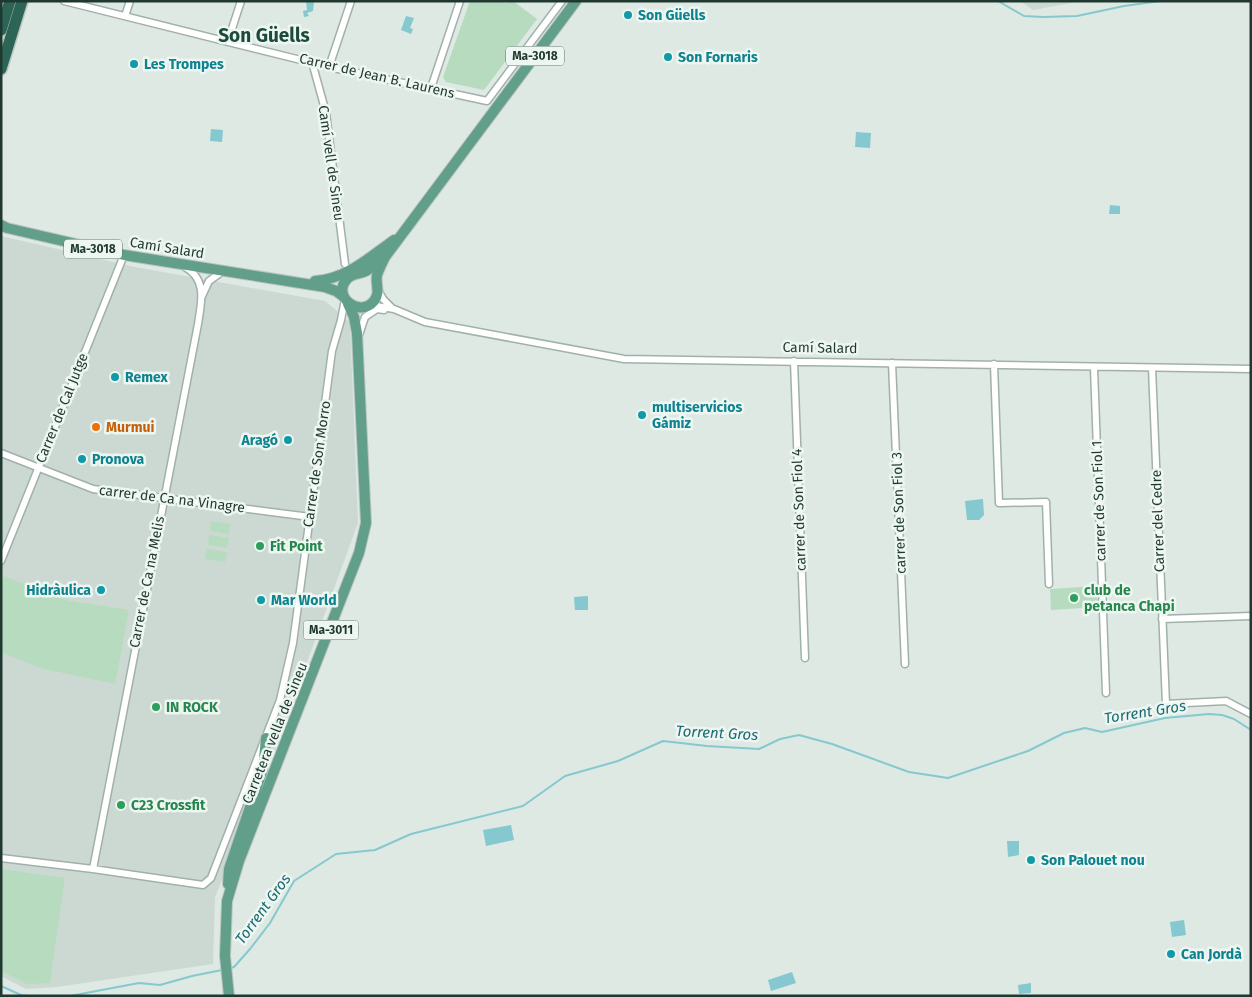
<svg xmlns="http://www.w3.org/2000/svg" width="1252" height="997" font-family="'Fira Sans',sans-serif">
  <rect width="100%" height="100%" fill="#dee9e3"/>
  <path fill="#ccd9d2" d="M1020,1H1082L1033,10Z
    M1,236L135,267L325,301L350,322L358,523L268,769L215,897L213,964L57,987L26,989L1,976Z"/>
  <path fill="#b6dbbe" d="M470,1H497L505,3L513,1L537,19L484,90L446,82L443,77Z
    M211,521L230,524L229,534L210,531Z
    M209,535L229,538L227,548L208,545Z
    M207,549L227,552L225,562L205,559Z
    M4,576L65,600L129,610L115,684L40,668L1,652V584Z
    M1097,586L1098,607L1051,610L1050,589Z
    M1,869L65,878L50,983L27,984L1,971Z"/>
  <path fill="#85c8cf" d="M306,1H314L313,11L307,13L309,16L304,17L303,11L307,10Z
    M406,16L414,18L410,28L413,29L411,34L401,30Z
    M211,129L223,130L222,142L210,141Z
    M856,132L871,133L870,148L855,147Z
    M1110,205L1120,206V214H1109Z
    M983,499L984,515L979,520H967L965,501Z
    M588,596V610H575L574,597Z
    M511,825L514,840L486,846L483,830Z
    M1007,841H1019V855L1008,857Z
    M1184,920L1186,935L1172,937L1170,922Z
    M792,972L796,983L771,991L768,980Z
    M1031,983V993L1019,994L1018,985Z"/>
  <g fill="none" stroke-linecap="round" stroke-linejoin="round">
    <path stroke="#85c8cf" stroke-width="2" d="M998,1L1024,16L1043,17L1077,16L1124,6L1160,1
      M231,968L234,967L250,949L270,923L294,881L336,854L375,850L411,834L523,806L565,776L618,761L663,741L707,746L759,749L780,739L799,735L832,744L909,772L948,778L1028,751L1064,733L1085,728L1102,732L1165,718L1209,714L1222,715L1234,719L1251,730
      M1,986L21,995L29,996
      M70,996L139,983L160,985L192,976L222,970"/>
    <defs>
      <path id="street" d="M64,1L329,67L487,101L562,1
        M125,16L130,1
        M228,41L241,1
        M312,62L326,113L345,264
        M329,67L351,1
        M431,88L460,1
        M378,290L383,299L391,307
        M202,296L209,281L223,271
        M370,305L394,309L425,322L624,359L1251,369
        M359,335L365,317L377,309L384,310
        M794,361L805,658
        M892,363L905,664
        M994,364L999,503L1046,502L1049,584
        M1094,368L1106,693
        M1152,368L1166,704L1226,701L1251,714
        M1,453L93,489L310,517
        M1,561L124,255
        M1162,619L1251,616
        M1,858L93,869L203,885L211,878L280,700L293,643L332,351L341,320L345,299
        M93,869L198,324C201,303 208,280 185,267"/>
      <path id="primary" d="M1,225L7,228L124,255L325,287L336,291L344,297
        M385,257C379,262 372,267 366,271C360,274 353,273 348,278C330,295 359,319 374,301C381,292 375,284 377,275C379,269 382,263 385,257L576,1
        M315,281C346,279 369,258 394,240
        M228,884L229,869L263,769L266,738
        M229,996L225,956L227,901L239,861L359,553L366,523L357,333L354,317L348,304"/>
      <path id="highway" d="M1,30L10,1
        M1,69L22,1"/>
    </defs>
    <use href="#street" stroke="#a1b1aa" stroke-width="9"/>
    <use href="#primary" stroke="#bcc4c1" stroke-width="12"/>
    <use href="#highway" stroke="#bcc4c1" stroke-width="14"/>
    <use href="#street" stroke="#fff" stroke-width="6"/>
    <use href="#primary" stroke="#629f8b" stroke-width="10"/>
    <use href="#highway" stroke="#2c6455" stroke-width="11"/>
  </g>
  <g fill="#0f9aa8" stroke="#eef6f1" stroke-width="2">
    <circle cx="628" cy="15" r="5"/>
    <circle cx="668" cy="57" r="5"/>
    <circle cx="134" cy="64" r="5"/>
    <circle cx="115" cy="377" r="5"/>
    <circle cx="642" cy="415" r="5"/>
    <circle cx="288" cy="440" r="5"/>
    <circle cx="82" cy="459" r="5"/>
    <circle cx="101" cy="590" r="5"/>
    <circle cx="261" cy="600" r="5"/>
    <circle cx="1031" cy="860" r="5"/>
    <circle cx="1171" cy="954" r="5"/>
  </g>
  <circle fill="#e8710a" stroke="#eef6f1" stroke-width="2" cx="96" cy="427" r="5"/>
  <g fill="#2e9e5b" stroke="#eef6f1" stroke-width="2">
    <circle cx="260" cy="546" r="5"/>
    <circle cx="1074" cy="598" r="5"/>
    <circle cx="156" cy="707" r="5"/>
    <circle cx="121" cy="805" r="5"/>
  </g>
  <g text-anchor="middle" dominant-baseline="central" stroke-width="5" stroke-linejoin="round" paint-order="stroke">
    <g fill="#eef6f1" stroke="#5d726a" stroke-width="1">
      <rect x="506" y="46.5" width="58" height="19" rx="4"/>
      <rect x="64" y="239.5" width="58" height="19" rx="4"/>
      <rect x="303.5" y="620.5" width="55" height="19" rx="4"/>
    </g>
    <g font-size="12" font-weight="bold" fill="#1f3930">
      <text x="535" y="56">Ma-3018</text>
      <text x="93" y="249">Ma-3018</text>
      <text x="331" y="630">Ma-3011</text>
    </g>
    <g font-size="14" font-weight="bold" fill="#0d838f" stroke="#eef6f1" text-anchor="start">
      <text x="638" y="15">Son Güells</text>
      <text x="678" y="57">Son Fornaris</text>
      <text x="144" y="64">Les Trompes</text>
      <text x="125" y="377">Remex</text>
      <text x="652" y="407">multiservicios<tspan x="652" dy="16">Gámiz</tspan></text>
      <text x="278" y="440" text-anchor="end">Aragó</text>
      <text x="92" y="459">Pronova</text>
      <text x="91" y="590" text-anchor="end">Hidràulica</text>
      <text x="271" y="600">Mar World</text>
      <text x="1041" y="860">Son Palouet nou</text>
      <text x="1181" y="954">Can Jordà</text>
    </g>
    <g font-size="14" fill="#1f3930" stroke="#eef6f1">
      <text transform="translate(377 76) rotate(13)">Carrer de Jean B. Laurens</text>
      <text transform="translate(331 163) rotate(82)">Camí vell de Sineu</text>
      <text transform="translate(167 248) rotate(9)">Camí Salard</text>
      <text transform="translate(820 348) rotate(1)">Camí Salard</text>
      <text transform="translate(62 408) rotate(-68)">Carrer de Cal Jutge</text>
      <text transform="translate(317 464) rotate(-82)">Carrer de Son Morro</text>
      <text transform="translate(172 499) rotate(7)">carrer de Ca na Vinagre</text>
      <text transform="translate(1099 501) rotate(-92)">carrer de Son Fiol 1</text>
      <text transform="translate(799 510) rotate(-92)">carrer de Son Fiol 4</text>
      <text transform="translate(899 513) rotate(-92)">carrer de Son Fiol 3</text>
      <text transform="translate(1158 521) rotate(-92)">Carrer del Cedre</text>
      <text transform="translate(147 582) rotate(-79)">Carrer de Ca na Melis</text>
      <text transform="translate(275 733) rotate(-68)">Carretera vella de Sineu</text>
    </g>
    <g font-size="14" font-weight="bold" fill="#c56008" stroke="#eef6f1" text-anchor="start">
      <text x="106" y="427">Murmui</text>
    </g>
    <g font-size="14" font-weight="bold" fill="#27864d" stroke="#eef6f1" text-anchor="start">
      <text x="270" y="546">Fit Point</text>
      <text x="1084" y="590">club de<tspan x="1084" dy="16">petanca Chapi</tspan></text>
      <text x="166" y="707">IN ROCK</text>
      <text x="131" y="805">C23 Crossfit</text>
    </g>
    <g font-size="15" font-style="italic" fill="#1b6a73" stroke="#eef6f1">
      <text transform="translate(1145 712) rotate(-9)">Torrent Gros</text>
      <text transform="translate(717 733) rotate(3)">Torrent Gros</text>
      <text transform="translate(263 909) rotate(-54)">Torrent Gros</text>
    </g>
    <g font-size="19" font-weight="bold" fill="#1c4a3c" stroke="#eef6f1">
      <text x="264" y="35">Son Güells</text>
    </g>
  </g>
  <rect width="1252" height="997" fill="none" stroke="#1f3930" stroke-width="5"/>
</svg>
